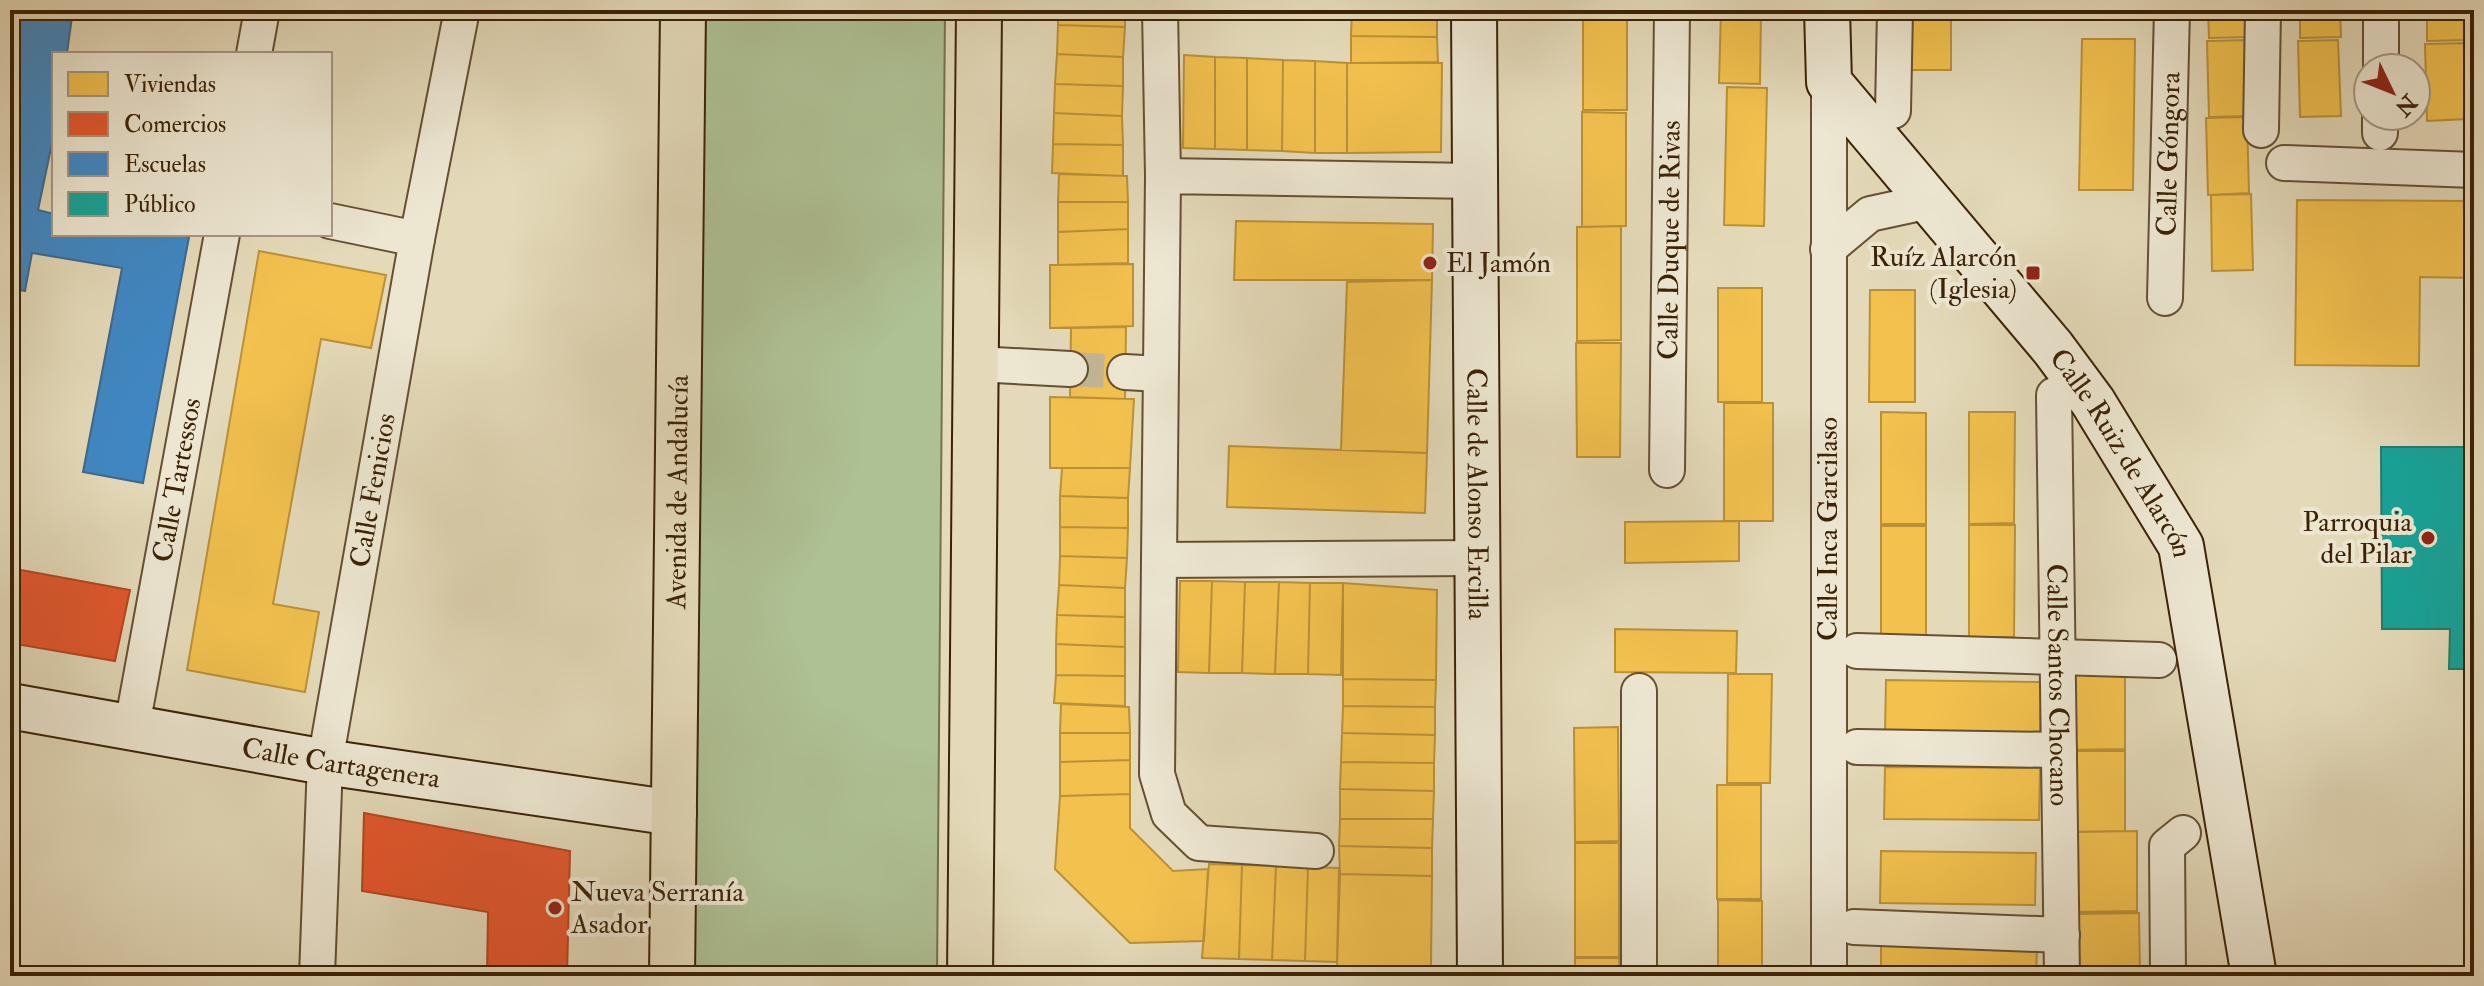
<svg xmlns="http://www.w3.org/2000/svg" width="2484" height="986" font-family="'IM FELL Double Pica',serif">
  <rect width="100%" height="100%" fill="#e4dab9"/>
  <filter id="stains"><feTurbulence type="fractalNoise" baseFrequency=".0025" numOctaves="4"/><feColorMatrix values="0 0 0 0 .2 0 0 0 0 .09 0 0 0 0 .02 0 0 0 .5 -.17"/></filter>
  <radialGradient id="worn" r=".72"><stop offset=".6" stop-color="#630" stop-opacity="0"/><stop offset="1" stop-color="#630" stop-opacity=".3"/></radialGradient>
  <path fill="#aec194" stroke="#75724c" stroke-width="2" d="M704,10H945L937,976H694Z"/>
  <path fill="#f2c14e" stroke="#bb9138" stroke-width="2" d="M1058,10H1125V27L1058,25Z
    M1352,10H1437V37L1351,36Z
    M1583,10H1627V110H1583Z
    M1721,10H1761L1760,84L1719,83Z
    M1902,10H1951V70H1901Z
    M2208,10H2249L2250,37L2209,38Z
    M2300,10H2340L2341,37L2300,38Z
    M2427,10H2467L2468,40L2427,41Z
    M1058,25L1125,27L1123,57L1057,54Z
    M1351,36L1437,37L1438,62L1351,63Z
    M2082,39H2135L2133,190H2079Z
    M2247,40L2249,116L2209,117L2207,41Z
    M2338,40L2341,116L2300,117L2298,41Z
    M2466,43L2468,119L2427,121L2425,44Z
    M1057,54L1123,57V86L1055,84Z
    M1184,55L1215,57V149L1183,148Z
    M1215,57L1247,58V150L1215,149Z
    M1247,58L1283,60L1282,151L1247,150Z
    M1283,60L1315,61V153L1282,151Z
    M1315,61L1347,63V153H1315Z
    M1347,63H1442L1441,152L1347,153Z
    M1055,84L1123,86L1122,116L1054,113Z
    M1727,87L1767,88L1764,226L1724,225Z
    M1582,112L1626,113V226L1582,227Z
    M1054,113L1122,116L1123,145L1053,144Z
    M2247,117L2249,193L2208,195L2206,118Z
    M1053,144L1123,145V176L1052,173Z
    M1059,174L1127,176L1128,202H1058Z
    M2251,194L2253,270L2212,271L2211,195Z
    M2297,200L2474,201V278L2420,277L2419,366L2295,365Z
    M1058,202H1128V229L1058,232Z
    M1236,221L1433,224L1432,280H1234Z
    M1621,226V340L1577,341V227Z
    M1128,229V263L1058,265V232Z
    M259,251L386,275L371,348L321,339L273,604L319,612L305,692L187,670Z
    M1133,264V326L1050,328V265Z
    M1432,280L1427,453L1341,450L1347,282Z
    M1718,288H1762V402H1718Z
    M1870,290H1915V402H1869Z
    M1126,327L1125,399L1070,397L1071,328Z
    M1576,343H1621L1620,457H1577Z
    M1050,397L1134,399L1130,468H1050Z
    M1724,403H1773V521H1724Z
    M1881,412L1926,413V524H1881Z
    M1969,412H2015L2014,523L1969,524Z
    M1229,446L1427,453L1425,513L1227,507Z
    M1062,468H1130L1128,498L1060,496Z
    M1060,496L1128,498V528L1060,527Z
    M1739,521V561L1625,563V522Z
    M1969,525H2015L2014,637H1969Z
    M1881,526H1926V638L1881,637Z
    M1060,527L1128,528L1127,558L1060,556Z
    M1060,556L1127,558L1125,588L1059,585Z
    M1180,581H1212L1209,673L1178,672Z
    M1212,581L1245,582L1242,673H1209Z
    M1245,582H1279L1275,674L1242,673Z
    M1279,582L1310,583L1308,674H1275Z
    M1310,583H1343L1341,675L1308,674Z
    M1343,583L1437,590L1436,680L1343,679Z
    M1059,585L1125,588V617L1057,615Z
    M1057,615L1125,617V647L1056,644Z
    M1615,629L1737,631L1736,673L1615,672Z
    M1056,644L1125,647V676L1056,675Z
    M2125,669V749L2064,750V670Z
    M1728,674H1772L1770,783H1727Z
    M1056,675L1125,676V706L1054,703Z
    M1343,679L1436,680L1435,707L1343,706Z
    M1886,680L2041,682L2040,734L1885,732Z
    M1061,704L1129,707L1130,733H1060Z
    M1343,706L1435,707V735L1342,733Z
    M1618,727L1619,841L1575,842L1574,728Z
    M1060,733H1130V760L1060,762Z
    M1342,733L1435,735L1434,763L1341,762Z
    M2063,751H2125V831L2064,832Z
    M1130,760V794L1060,796V762Z
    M1341,762L1434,763V791L1340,789Z
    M1885,767L2040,768L2039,820L1884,819Z
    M1717,785H1761V899H1717Z
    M1340,789L1434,791L1433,819H1340Z
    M1130,794V828L1173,871L1208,869L1204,941L1130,943L1055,869L1060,796Z
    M1340,819H1433L1432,848L1339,846Z
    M2137,831V911L2076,912V832Z
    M1575,843H1619V957H1575Z
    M1339,846L1432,848V876L1340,874Z
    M1881,851L2036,853L2035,905L1880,903Z
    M1209,864L1242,865L1239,959L1202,958Z
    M1242,865L1276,866L1272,960L1239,959Z
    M1276,866L1308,867L1305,961L1272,960Z
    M1308,867L1339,868L1337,962L1305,961Z
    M1340,874L1432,876L1431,967H1337Z
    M1718,900L1762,901V976H1718Z
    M2139,913L2140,976H2078L2077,914Z
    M1881,944L2037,945L2036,976H1881Z
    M1575,958H1619L1620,976H1575Z"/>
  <path fill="#e4572e" stroke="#b24722" stroke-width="2" d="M10,568L130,590L115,661L10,643Z
    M364,813L570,851L567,976H487L488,912L362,891Z"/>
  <path fill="#3f88c5" stroke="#3e698b" stroke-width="2" d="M10,10H73L67,53L71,54H54V134L38,210L54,214V234H174L189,237L143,483L83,472L122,268L32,253L25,291L10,288Z"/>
  <path fill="#17a398" stroke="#227c6c" stroke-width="2" d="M2381,447H2474V669H2449L2450,629H2382Z"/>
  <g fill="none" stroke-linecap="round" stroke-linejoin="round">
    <path stroke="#c2b595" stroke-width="34" stroke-dasharray="34 17" stroke-linecap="butt" d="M1070,369L1125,372"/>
    <defs>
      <g id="street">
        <path d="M1160,10L1163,176"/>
        <path d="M254,54L262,10"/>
        <path d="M2381,68V10"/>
        <path d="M1893,111L1895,10"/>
        <path d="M2261,130L2263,10"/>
        <path d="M2380,133V116"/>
        <path d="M2284,163L2474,170"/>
        <path d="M1475,181L1163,176L1159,560L1477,558"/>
        <path d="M330,221L417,239"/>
        <path d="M1828,249L1870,214L1930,201"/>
        <path id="s1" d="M2165,298L2172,10"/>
        <path d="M976,364L1070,369"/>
        <path d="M1125,372L1160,374"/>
        <path id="s2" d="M2054,395L2062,976"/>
        <path id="s3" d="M1667,470L1672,10"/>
        <path d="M1159,560L1157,774L1169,814L1199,843L1316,851"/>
        <path d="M1857,651L2159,660"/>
        <path d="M1639,691V976"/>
        <path id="s4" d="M132,726L222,234"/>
        <path d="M1857,747L2059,750"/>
        <path d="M1854,927L2062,935"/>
        <path id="s5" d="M317,976L325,762L417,239L462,10"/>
        <path d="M1829,976V82"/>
        <path d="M2168,976L2167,846L2183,833"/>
      </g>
      <g id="secondary">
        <path id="s6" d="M1474,10L1480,976"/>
        <path id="s7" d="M1827,10L1829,82L2053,348L2093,402L2181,546L2254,976"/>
        <path id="s8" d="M10,706L325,762L674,813"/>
      </g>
      <g id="primary">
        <path id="s9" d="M672,976L683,10"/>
        <path d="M970,976L979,10"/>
      </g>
    </defs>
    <use href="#street" stroke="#665032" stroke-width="38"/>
    <use href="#secondary" stroke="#3c2205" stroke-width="48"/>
    <use href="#primary" stroke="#3c2205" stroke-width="48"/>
    <use href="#street" stroke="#ede7d2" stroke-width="34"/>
    <use href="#secondary" stroke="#ede7d2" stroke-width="44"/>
    <use href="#primary" stroke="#e4dab9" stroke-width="44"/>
  </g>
  <g fill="#8f2418" stroke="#ede7d2" stroke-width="3">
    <circle cx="1430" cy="263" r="8"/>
    <rect x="2025" y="265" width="16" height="16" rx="4"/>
    <circle cx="2428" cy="538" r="8"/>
    <circle cx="555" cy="908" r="8"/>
  </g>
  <g text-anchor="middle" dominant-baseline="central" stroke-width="8" stroke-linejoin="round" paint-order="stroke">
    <g font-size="28" fill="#3c2205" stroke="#ede7d2">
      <text stroke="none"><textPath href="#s1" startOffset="144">Calle Góngora</textPath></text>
      <text stroke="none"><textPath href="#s3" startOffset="230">Calle Duque de Rivas</textPath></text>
      <text stroke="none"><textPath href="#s7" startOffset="546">Calle Ruiz de Alarcón</textPath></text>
      <text stroke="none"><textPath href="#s4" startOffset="250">Calle Tartessos</textPath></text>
      <text stroke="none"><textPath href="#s5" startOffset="490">Calle Fenicios</textPath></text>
      <text stroke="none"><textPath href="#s9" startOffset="484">Avenida de Andalucía</textPath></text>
      <text stroke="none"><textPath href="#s6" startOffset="484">Calle de Alonso Ercilla</textPath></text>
      <text transform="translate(1828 529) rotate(-90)">Calle Inca Garcilaso</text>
      <text stroke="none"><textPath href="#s2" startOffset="290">Calle Santos Chocano</textPath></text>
      <text stroke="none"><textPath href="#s8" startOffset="336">Calle Cartagenera</textPath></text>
    </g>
    <g font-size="28" fill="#3c2205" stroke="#ede7d2" text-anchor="end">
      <text x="2017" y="257">Ruíz Alarcón<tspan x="2017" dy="32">(Iglesia)</tspan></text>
      <text x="1446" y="263" text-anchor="start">El Jamón</text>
      <text x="2412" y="522">Parroquia<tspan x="2412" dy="32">del Pilar</tspan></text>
      <text x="571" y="892" text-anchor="start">Nueva Serranía<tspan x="571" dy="32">Asador</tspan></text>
    </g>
  </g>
  <rect width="2484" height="986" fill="none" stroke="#e4dab9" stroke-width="40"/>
  <rect x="12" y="12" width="2460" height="962" fill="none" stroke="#3c2205" stroke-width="4"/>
  <rect x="20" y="20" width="2444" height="946" fill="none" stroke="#3c2205" stroke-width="2"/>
  <rect x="52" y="52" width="280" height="184" fill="#ede7d2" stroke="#a69880" stroke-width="2"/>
  <rect x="68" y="72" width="40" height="24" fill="#f2c14e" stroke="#a69880" stroke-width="2"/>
  <text x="124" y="92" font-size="24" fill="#3c2205">Viviendas</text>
  <rect x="68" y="112" width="40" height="24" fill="#e4572e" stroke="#a69880" stroke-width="2"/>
  <text x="124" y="132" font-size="24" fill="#3c2205">Comercios</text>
  <rect x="68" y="152" width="40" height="24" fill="#3f88c5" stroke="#a69880" stroke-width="2"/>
  <text x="124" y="172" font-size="24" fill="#3c2205">Escuelas</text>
  <rect x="68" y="192" width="40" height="24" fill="#17a398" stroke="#a69880" stroke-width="2"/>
  <text x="124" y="212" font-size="24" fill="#3c2205">Público</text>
  <g transform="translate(2392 92) rotate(133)"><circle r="38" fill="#ede7d2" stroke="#a69880" stroke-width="2"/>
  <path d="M0-6L14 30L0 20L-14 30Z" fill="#8f2418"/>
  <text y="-12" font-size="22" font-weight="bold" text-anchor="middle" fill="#3c2205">N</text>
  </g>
  <rect width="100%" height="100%" filter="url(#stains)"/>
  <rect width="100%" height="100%" fill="url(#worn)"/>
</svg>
